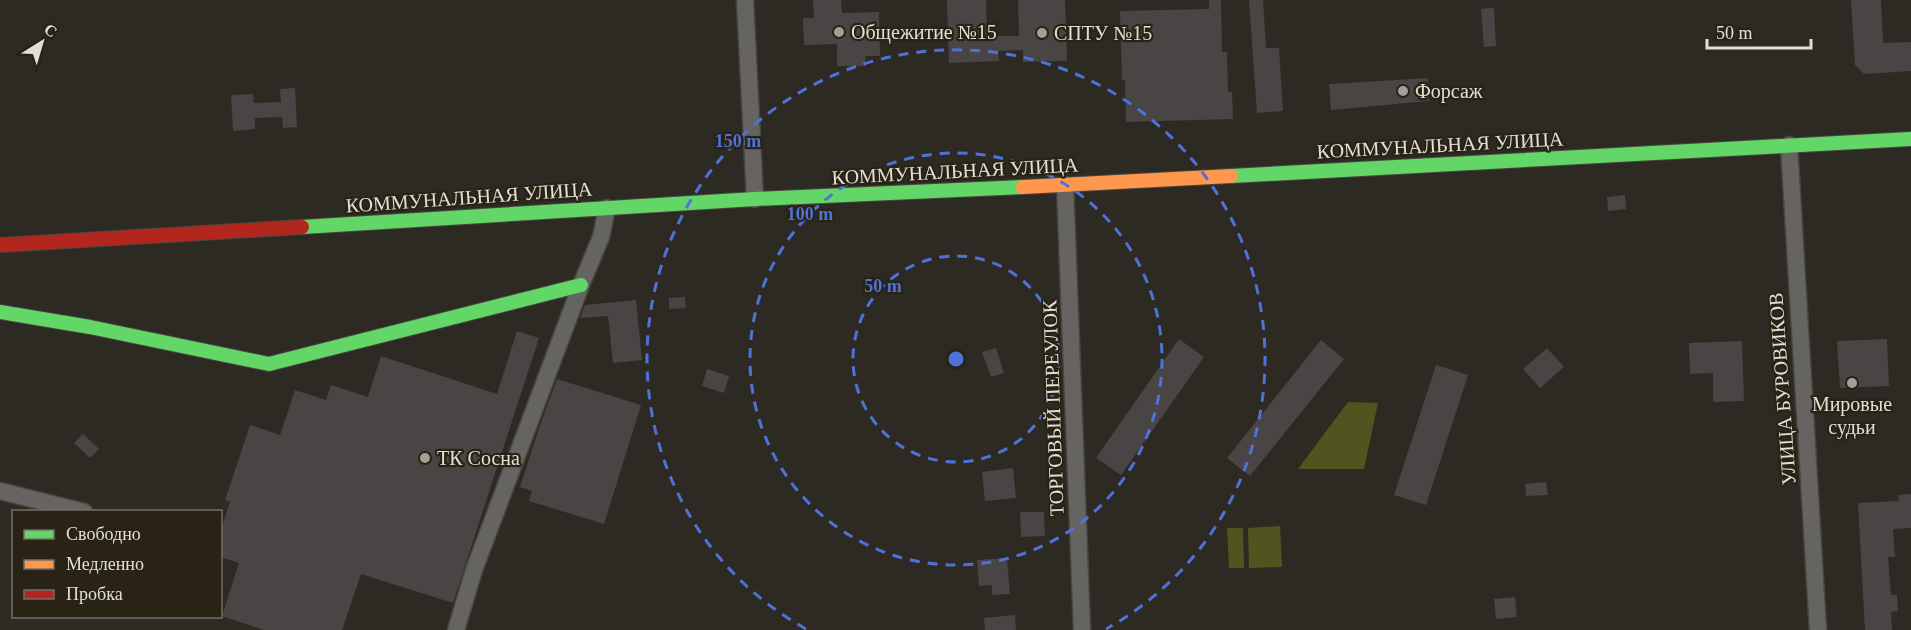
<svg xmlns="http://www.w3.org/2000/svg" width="1911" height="630" font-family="Georgia,serif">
  <rect width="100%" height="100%" fill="#2d2a23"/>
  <path fill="#525420" d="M1348,402L1378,403L1364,469H1298Z
    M1280,526L1282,567L1249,568L1248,528Z
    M1227,528H1243L1244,568H1229Z"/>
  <path fill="#494544" d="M813,0H841L842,13L879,12L880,56H865L866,66H837V44L804,45L803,18H814Z
    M947,0H986L987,36H1019L1018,0H1065L1067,61L1023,62V50L998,51L999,61L949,63Z
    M1209,0H1221L1222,52H1227L1228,92H1232L1233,119L1126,122L1125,80H1122L1120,11L1209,9Z
    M1249,0H1263L1266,48H1279L1283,111L1257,113Z
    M1851,0H1881L1883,43L1911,42V71L1864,74L1855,65Z
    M1494,8L1496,46L1484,47L1481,9Z
    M1428,78L1429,101L1331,110L1329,84Z
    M295,88L297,127L283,128L282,117L255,118V129L233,131L231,95L253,94L254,103L281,102L280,89Z
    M1625,195L1626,209L1608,211L1607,197Z
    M685,297L686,308L669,309V298Z
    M636,300L642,360L613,363L608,316L580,318L585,305Z
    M517,331L539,338L453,603L361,574L342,630H264L222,616L239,563L220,557V533L230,502L225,500L250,425L280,435L295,390L326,400L331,385L368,397L381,356L497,394Z
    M1179,339L1204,357L1121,475L1096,458Z
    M1887,339L1889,386L1840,388L1837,341Z
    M1321,340L1344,359L1250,476L1227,458Z
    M1742,341L1744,401L1713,402V373L1690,374L1689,343Z
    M996,348L1004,373L991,377L982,352Z
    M1547,348L1564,367L1540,388L1523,369Z
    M1436,365L1468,375L1426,505L1394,495Z
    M707,369L729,376L724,393L702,386Z
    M557,379L641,405L604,524L529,501L532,491L520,487L539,428Z
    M83,434L99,449L90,458L74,443Z
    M1013,468L1016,498L985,501L982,472Z
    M1546,482L1548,495L1526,496L1525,484Z
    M1911,494V528L1893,529L1895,557H1888L1891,595H1897L1898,611L1891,612L1892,630H1865L1858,503L1899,501L1898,495Z
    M1020,512H1044L1045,536L1021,537Z
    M1007,558L1010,594L992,595V585L979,586L977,560Z
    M1515,597L1517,617L1496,619L1494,599Z
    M1015,615L1016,630H985L984,618Z"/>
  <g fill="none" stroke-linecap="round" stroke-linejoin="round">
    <defs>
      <path id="street" d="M745,0L755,199
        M1789,145L1818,630
        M1065,185L1082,630
        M0,491L84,512
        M456,630L474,570L581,285L601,237L607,208"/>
      <path id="fast" d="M1231,176L1911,139
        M302,227L755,199L1023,187
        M0,312L90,327L269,364L581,285"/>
      <path id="slow" d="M1023,187L1231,176"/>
      <path id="jam" d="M0,245L302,227"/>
    </defs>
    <use href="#street" stroke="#494641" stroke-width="19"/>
    <use href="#fast" stroke="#494641" stroke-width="16"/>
    <use href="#slow" stroke="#494641" stroke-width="16"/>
    <use href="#jam" stroke="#494641" stroke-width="16"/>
    <use href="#street" stroke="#666461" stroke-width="16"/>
    <use href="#fast" stroke="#63d668" stroke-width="14"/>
    <use href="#slow" stroke="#ff974d" stroke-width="14"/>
    <use href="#jam" stroke="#b3261e" stroke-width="14"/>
  </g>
  <g fill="none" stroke="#4e72d8" stroke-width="3" stroke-dasharray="10 8">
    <circle cx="956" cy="359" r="103"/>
    <circle cx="956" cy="359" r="206"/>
    <path d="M806 629A309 309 0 1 1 1106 629"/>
  </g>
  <g fill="#a3a098" stroke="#282315" stroke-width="2">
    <circle cx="839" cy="32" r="6"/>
    <circle cx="1042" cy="33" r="6"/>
    <circle cx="1403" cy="91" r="6"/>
    <circle cx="1852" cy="383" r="6"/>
    <circle cx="425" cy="458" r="6"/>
  </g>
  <g text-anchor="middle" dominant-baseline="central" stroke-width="4.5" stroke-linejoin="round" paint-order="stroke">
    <g font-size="20" fill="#e3dfd7" stroke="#282315" text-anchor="start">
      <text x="851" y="32">Общежитие №15</text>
      <text x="1054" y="33">СПТУ №15</text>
      <text x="1415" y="91">Форсаж</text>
      <text x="1852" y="404" text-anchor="middle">Мировые<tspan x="1852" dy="23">судьи</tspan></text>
      <text x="437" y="458">ТК Сосна</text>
    </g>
    <g font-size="20" fill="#e3dfd7" stroke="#282315">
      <text transform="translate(1440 145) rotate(-3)">КОММУНАЛЬНАЯ УЛИЦА</text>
      <text transform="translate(955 171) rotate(-3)">КОММУНАЛЬНАЯ УЛИЦА</text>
      <text transform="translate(469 197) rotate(-4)">КОММУНАЛЬНАЯ УЛИЦА</text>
      <text transform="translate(1782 389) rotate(-94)">УЛИЦА БУРОВИКОВ</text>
      <text transform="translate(1053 408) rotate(-92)">ТОРГОВЫЙ ПЕРЕУЛОК</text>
    </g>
  </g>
  <circle cx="956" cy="359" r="9" fill="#4e72d8" stroke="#282315" stroke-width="3"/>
  <g font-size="18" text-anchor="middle" font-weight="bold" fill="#4e72d8" stroke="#282315" stroke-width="4.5" stroke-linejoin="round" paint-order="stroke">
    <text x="738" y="147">150 m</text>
    <text x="810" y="220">100 m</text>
    <text x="883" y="292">50 m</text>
  </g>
  <rect x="12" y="510" width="210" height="108" fill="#282315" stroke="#736e63" stroke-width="1.5"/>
  <rect x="24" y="530" width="30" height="9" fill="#63d668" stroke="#736e63" stroke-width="1.5"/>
  <text x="66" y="540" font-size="18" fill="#e3dfd7">Свободно</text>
  <rect x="24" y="560" width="30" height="9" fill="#ff974d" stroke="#736e63" stroke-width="1.5"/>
  <text x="66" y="570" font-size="18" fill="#e3dfd7">Медленно</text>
  <rect x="24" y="590" width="30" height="9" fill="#b3261e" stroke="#736e63" stroke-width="1.5"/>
  <text x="66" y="600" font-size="18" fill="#e3dfd7">Пробка</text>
  <g transform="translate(42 42) rotate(37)" stroke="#282315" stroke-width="4.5" paint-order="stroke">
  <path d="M0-4.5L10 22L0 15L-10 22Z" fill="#e3dfd7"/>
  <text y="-9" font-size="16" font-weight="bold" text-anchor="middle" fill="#e3dfd7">С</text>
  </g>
  <path d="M1707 39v9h104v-9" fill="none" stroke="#e3dfd7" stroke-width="3"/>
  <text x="1716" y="39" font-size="18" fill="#e3dfd7" stroke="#282315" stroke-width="4.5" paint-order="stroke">50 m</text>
</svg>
